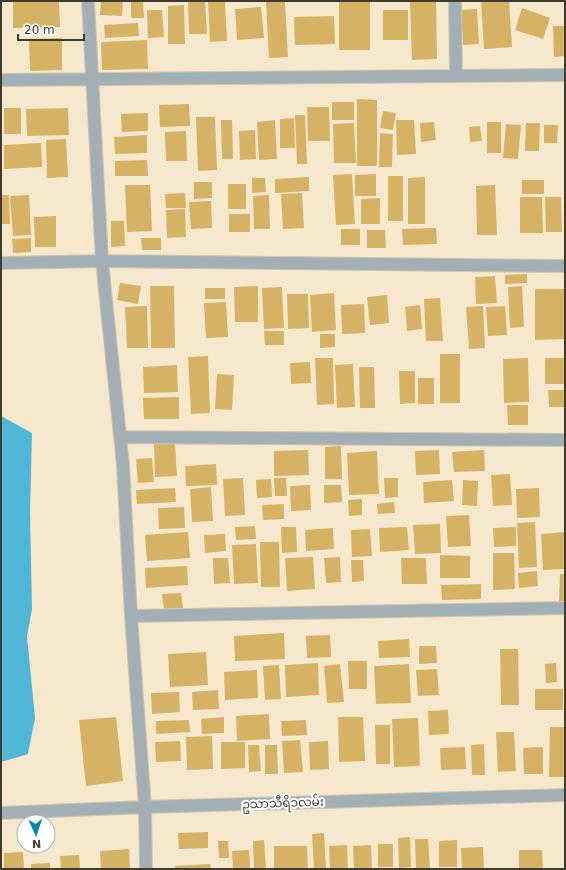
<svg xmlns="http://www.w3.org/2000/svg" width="566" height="870" font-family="'DejaVu Sans','Noto Sans Myanmar',sans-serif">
  <rect width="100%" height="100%" fill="#f6e8cc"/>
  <path fill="#4eb6d7" d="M1,416L32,433L30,513L32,609L27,636L35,718L28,754L1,762Z"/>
  <path fill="#d6b264" d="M59,1L60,27L13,28V2Z
    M101,1H123L122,16L100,15Z
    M131,1H143L144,18H131Z
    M188,1H205L207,34H189Z
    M208,1H225L227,41L210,42Z
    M266,1H285L288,57L269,58Z
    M339,1H370V50H339Z
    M410,1H436L437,59L412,60Z
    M481,1H509L512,47L484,49Z
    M184,5L185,44H168V6Z
    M261,7L264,38L237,40L235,9Z
    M522,8L550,18L543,39L515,30Z
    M477,9L479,44L463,45L461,10Z
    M147,10H162L164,37L148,38Z
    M383,10H408V40H383Z
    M334,16L335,44L295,45L294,17Z
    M138,23L139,36L105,38L104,25Z
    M553,26H565V56L554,57Z
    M62,38V70L30,71L29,39Z
    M147,40L148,69L102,70L101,42Z
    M357,99L377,100V166H357Z
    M332,102H354V120H332Z
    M189,104L190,126L160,127L159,105Z
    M307,107H329L330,141H308Z
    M4,108H21V134H4Z
    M68,108L69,135L27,136L26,109Z
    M383,111L396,113L393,130L380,128Z
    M148,113V131L122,132L121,114Z
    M295,115H305L307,164H297Z
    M196,117H215L217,170L198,171Z
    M294,118L295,148H280V119Z
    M221,120H232L233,159H222Z
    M275,120L277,159L259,160L257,122Z
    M396,120H414L416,154L397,155Z
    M434,122L436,140L421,142L420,123Z
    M487,122H501V153H487Z
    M354,123L356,163H334L333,124Z
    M526,123H540L539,151H525Z
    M506,124L521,125L518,159L503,158Z
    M544,125H558L557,143H544Z
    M480,126L482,141L470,142L469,127Z
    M255,130L256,159L240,160L239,131Z
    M186,131L187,161H166L165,132Z
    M380,133L393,134L392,167H379Z
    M147,135V153L115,154L114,137Z
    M66,139L68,177L47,178L46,140Z
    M41,143L42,167L4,169V145Z
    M147,160L148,176H115V161Z
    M352,174L355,224L336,225L333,175Z
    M376,174V196H355V175Z
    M388,176H403V221H388Z
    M309,177V191L275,193V179Z
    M425,177V224H408V178Z
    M252,178H265L266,192L252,193Z
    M522,180H544V194H522Z
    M194,182H212V198L194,199Z
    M228,184H246V209H228Z
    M125,185H150L152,231L127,232Z
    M495,185L497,235H477L476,186Z
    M185,193L186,208H166L165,194Z
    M302,193L304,228L283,229L281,194Z
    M1,195H9L10,224H1Z
    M29,195L31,235L13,236L10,196Z
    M269,195L270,229H254L253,196Z
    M520,197H542L543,233H520Z
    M545,197H561L562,232H546Z
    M380,198V224H361V199Z
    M211,201L212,228L191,229L189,202Z
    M185,209L186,237L167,238L166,210Z
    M229,214H250V232H229Z
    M56,216V247H35L34,217Z
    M111,221H124L125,246L111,247Z
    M436,228L437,244L403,245L402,229Z
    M341,229H360V245H341Z
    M367,230H385L386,248H367Z
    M31,238V252L13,253L12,239Z
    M141,238H161V250H142Z
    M527,274V283L505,284V275Z
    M495,276L497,303L476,304L475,277Z
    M120,283L141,286L138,304L117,300Z
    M150,286H174L175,348H151Z
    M258,286V322H235L234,287Z
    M522,286L524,327L510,328L508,287Z
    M282,287L284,328L264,329L262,288Z
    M205,288H225V299H205Z
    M535,289H564L565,339L535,340Z
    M334,293L336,330L312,332L310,295Z
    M287,294H308L309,328L288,329Z
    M387,295L389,323L370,325L367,297Z
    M440,298L443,341H426L424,299Z
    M226,302L228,337L206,338L204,303Z
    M364,304L365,333L342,334L341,305Z
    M420,305L422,329L407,331L405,307Z
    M147,306L148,348H127L125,307Z
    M483,306L485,348L469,349L466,307Z
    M505,306L507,335L488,336L486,307Z
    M264,331H284V345H265Z
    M320,334H335V347L320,348Z
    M440,354H460V403H440Z
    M208,356L210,413L191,414L188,357Z
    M315,358H333L334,404L317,405Z
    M528,358L529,402L504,403L503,359Z
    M545,358H564V384H545Z
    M310,362L311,383L291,384L290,363Z
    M353,364L355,407L337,408L335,365Z
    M177,365L178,392L144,393L143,367Z
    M359,367H374L375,408H360Z
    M399,371H415V403L400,404Z
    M217,374L234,375L232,410L215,409Z
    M418,378H434V404H418Z
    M548,390H565V407H549Z
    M179,397V419H144L143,398Z
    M507,405H528V425H508Z
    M175,443L177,476L155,477L154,444Z
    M341,446L342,479H325V447Z
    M308,450L309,475L274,476V451Z
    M439,450L440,474L416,475L415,451Z
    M484,450L485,471L454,472L452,452Z
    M377,451L379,494L349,495L347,453Z
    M152,458L154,482L138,483L136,459Z
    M216,464L217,485L186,486L185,466Z
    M510,474L512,505L493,506L491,475Z
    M243,478L245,515L225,516L223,479Z
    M274,478H286L287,496H275Z
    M384,478H398V497L385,498Z
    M271,479L272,497L257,498L256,480Z
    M452,480L454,501L424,503L423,482Z
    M463,480L478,481L477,506L462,505Z
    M310,485L311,510L291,511L290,486Z
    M324,485H341L342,502L324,503Z
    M211,487L213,521L192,522L190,489Z
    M175,488L176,502L137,504L136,490Z
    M539,488L540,517L517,518L516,489Z
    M362,499V515L349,516L348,500Z
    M394,502L395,513L378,514L377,504Z
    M284,504V519L263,520L262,505Z
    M184,507L185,528L159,529L158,508Z
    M469,515L471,546L448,547L446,516Z
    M535,522L537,567L519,568L517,523Z
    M440,524L441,553L415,554L413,525Z
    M255,526L256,539L236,540L235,527Z
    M281,527H296L297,552L282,553Z
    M407,527L409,550L380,552L379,528Z
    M516,527V546L494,547L493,528Z
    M333,528L334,549L306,551L305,530Z
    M370,529L372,556L352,557L351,530Z
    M188,532L190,558L147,561L145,535Z
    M565,532V569L543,570L541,534Z
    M225,534L226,551L205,553L204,535Z
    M260,542H279L280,587H261Z
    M256,544L258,583L234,584L232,545Z
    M493,553H514L515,589L493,590Z
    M440,555L470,556V578H440Z
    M313,557L315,589L287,591L285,558Z
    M340,557L341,582L326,583L324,558Z
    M213,558H228L230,583L214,584Z
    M401,558H426L427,584H402Z
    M351,560H363L364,581L352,582Z
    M187,566L188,585L146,588L145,568Z
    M537,571L538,586L519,588L518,573Z
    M560,574H565V601H559Z
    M481,584V599L442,600L441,585Z
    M181,593L183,608L164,609L162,594Z
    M284,633L285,659L235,661L234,636Z
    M330,635L331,657L307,658L306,636Z
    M409,639L410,657L379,658L378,641Z
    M419,646H436L437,663L419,664Z
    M500,649H518L519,705H501Z
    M206,652L208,685L170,687L168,654Z
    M348,661H367V689H349Z
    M318,663L319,695L286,697L285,665Z
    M556,663L557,682L546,683L545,664Z
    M340,664L344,702L327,703L324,666Z
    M409,664L411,703L376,704L374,666Z
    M279,665L281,699L265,700L263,666Z
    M437,669L439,695L418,696L416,670Z
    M257,670L258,698L225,700L224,672Z
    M535,689H563V710H535Z
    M218,690L219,709L193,710L192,692Z
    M179,692L180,712L152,714L151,693Z
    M448,710L449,734L429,735L428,711Z
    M269,714L270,739L237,741L236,716Z
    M116,717L123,781L86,786L79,720Z
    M224,717V733L202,734L201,719Z
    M338,717H363L365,761L339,762Z
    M418,718L420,766L394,767L392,719Z
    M189,720L190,732L156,734V721Z
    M306,720L307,735L282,736L281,721Z
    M375,725H390V764H376Z
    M550,727H565L564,777H549Z
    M496,732H514L516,771L498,772Z
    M212,736L213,769L187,770L186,737Z
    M300,740L303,772L284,773L282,741Z
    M180,741L181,761L156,762L155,742Z
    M328,741L329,769L310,770L309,742Z
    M221,742H245V768L221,769Z
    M484,744L485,775H472L471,745Z
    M248,745H259L261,771L249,772Z
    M265,745H277L278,774H265Z
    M465,747L466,769L441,770L440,748Z
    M543,747V774H524L523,748Z
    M208,832V848L179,849L178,833Z
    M324,833L326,869H314L312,834Z
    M410,837L411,867L399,868L398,838Z
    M415,839H428L430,869H416Z
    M264,840L266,869H254L253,841Z
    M457,840V867H439V841Z
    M218,841H228L229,858H219Z
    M378,844H393V867H378Z
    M347,845L348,869H330L329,846Z
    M371,845L372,869H354L353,846Z
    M274,846H307L308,869H274Z
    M483,847L484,869H462L461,848Z
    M129,849L130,868L101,869L100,851Z
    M249,850L250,869H233L232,851Z
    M519,850H542L543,869H519Z
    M23,852L24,869H4V853Z
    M79,855L80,869H61L60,856Z
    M50,863V869H31V864Z
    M210,864L211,869H175V866Z"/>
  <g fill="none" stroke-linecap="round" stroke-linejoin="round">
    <defs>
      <path id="minor" d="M88,1L102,261L123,465L131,616L145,807L146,869
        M455,1L456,76
        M1,80L565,75
        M1,263L102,261L565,266
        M121,437L565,440
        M131,616L565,608
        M1,813L145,807L565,795"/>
    </defs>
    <use href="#minor" stroke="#d2c5ad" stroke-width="14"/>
    <use href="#minor" stroke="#a2b0b5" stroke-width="12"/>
  </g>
  <g text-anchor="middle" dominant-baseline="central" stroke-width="4" stroke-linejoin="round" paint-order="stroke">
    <g font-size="12" fill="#403b30" stroke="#fff">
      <text transform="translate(283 803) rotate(-2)">ဥသာသီရိ၁လမ်း</text>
    </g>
  </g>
  <rect width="566" height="870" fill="none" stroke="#403b30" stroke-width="4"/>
  <g transform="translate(36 834) rotate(177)"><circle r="19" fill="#ffffff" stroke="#b3b1ac"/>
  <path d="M0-3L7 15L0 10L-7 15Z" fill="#0189a9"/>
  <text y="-6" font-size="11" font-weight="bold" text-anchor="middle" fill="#403b30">N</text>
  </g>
  <path d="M18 34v6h66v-6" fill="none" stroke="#403b30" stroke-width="2"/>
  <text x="24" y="34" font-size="12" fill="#403b30" stroke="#ffffff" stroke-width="3" paint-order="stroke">20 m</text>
</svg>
